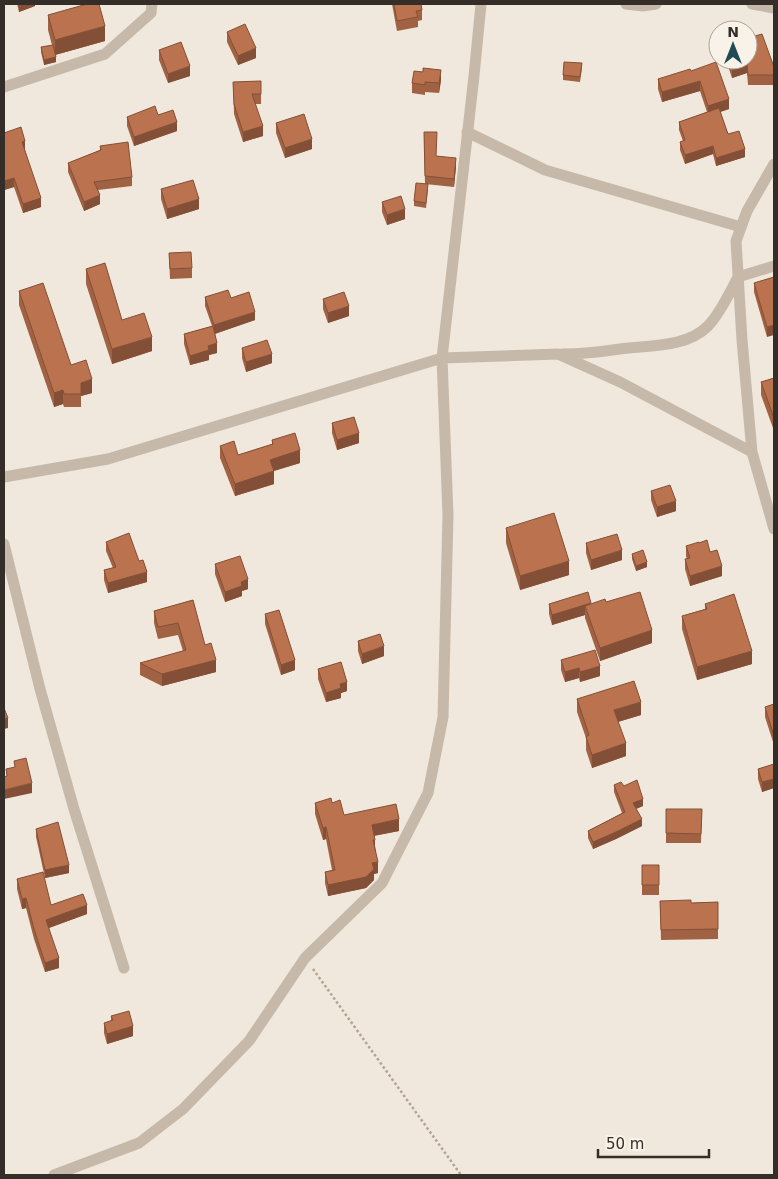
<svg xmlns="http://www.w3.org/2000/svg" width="778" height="1179" font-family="'DejaVu Sans',sans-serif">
  <rect width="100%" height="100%" fill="#f0e8dc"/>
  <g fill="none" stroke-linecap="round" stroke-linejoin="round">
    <path stroke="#b2a393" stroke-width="2.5" stroke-dasharray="2.5 2.5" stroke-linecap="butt" d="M313,969L461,1175"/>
    <path stroke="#c7b9a9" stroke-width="11" d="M626,4L643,6L656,4
      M752,4L774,8
      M4,87L105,54L151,13L152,4
      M467,132L545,170L741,227
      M774,164L747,211L736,241L742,340L752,452L774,529
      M562,354C582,354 600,352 620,349C649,345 686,348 708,326C720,314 730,292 738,277L774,266
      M4,477L108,459L442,358L558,354L620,382L752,452
      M4,544L40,689L74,809L124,968
      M54,1175L139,1143L183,1109L249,1041L305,958L382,883L428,793L443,717L448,515L442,358L474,76L481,4"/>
  </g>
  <path fill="#a16243" d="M17,4H35V6L19,12Z
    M392,4H421L422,10V20L418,21V27L397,31Z
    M48,15L105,41L55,55L56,62L44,65L41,52V47L52,45L48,30Z
    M227,32L256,58L238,65L227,42Z
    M159,50L190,76L168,83L159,60Z
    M726,60H748L774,67V85H748L747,73L732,78Z
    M582,68L580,82L563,80V75Z
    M691,71L729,109L720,112L728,134L745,157L716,166L713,154L685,164L680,150V142L683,141L679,130V122L707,112L700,91L662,102L658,89V79Z
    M441,80L439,93L425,92V95L412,93V83Z
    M261,81V104H255L263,136L243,142L234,114L233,82Z
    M158,115L177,131L134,146L127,126V117Z
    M276,123L312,149L285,158L276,133Z
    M424,132L436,156L456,166L454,187L425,184Z
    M4,133L25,150L41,207L23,213L14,187L4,190Z
    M100,146L132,177V186L98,190L100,204L84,211L68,172V163L100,150Z
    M161,189L199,209L167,219L161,199Z
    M428,189L426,208L414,206V201Z
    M382,202L405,219L387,225L382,212Z
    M169,253L192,268V278L170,279Z
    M86,269L122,320L152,351L112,364L86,284Z
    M774,277L767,337L754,292V283Z
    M19,291L71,365L92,393L81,396V407H64L63,404L54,407L19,305Z
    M205,297L231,298L255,320L215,334L217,353L209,355V360L190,365L184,344V334L212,326L205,306Z
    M323,299L349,316L328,323L323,309Z
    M242,348L272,363L246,372L242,358Z
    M774,378V444L773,441V428L761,395V382Z
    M332,423L359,443L337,450L332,433Z
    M272,440L300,463L274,471V484L235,496L220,458V446L238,455L272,444Z
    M651,491L676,511L657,517L651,500Z
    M506,528L569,575L520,590L506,543Z
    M106,542L147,582L108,593L104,580V570L113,568L106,551Z
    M586,543L622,560L591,570L586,553Z
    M699,543L710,552L722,576L690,586L685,569V559H687L686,556V546Z
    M632,554L647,567L636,571L632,559Z
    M215,564L248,589L242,591V596L225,602L215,574Z
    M193,600L205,645L216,672L162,686L140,675V663L183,651L178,635L158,639L154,623V611Z
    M606,602L652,643L600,661L585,618V615L552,625L549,614V604H591Z
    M705,604L752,664L697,680L682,629V616L705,609Z
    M265,614L295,670L281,675L265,624Z
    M358,641L384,656L362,664L358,651Z
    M561,660L600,676L580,682L579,678L565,682L561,670Z
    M318,669L347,691L341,693V698L326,702L318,679Z
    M577,699L641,715L618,722L626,756L592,768L586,750V738L577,712Z
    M774,704V745L765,717V707Z
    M774,764V788L762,792L758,779V769Z
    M614,785L624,786L643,806L636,809L642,826L616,839L593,849L588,838V831L622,813L614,792Z
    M315,803H332L344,815L399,831L374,836L378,873L374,874V880L366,888L328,896L325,883V872L332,870L326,839L323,840L315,814Z
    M666,809H702L701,843H666Z
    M36,829L69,873L45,878L36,837Z
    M642,865H659V895H642Z
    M17,879L51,905L87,914L49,928L59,968L45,972L34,939L26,908L22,909L17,889Z
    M660,901L691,903L718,902V939L661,940Z
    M111,1016L133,1036L107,1044L104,1033V1023L111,1021Z"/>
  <path fill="#835037" d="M19,4H35V6L19,12Z
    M105,26V41L55,55V40Z
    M256,48V58L238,65V56Z
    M56,57V62L44,65V60Z
    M747,63V73L732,78V68Z
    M190,66V76L168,83V74Z
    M441,70V80L439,93V83Z
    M700,81V91L662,102V92Z
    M729,99V109L708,116V106Z
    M177,122V131L134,146V137Z
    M263,126V136L243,142V132Z
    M312,139V149L285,158V148Z
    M25,141V150L22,151V142Z
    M713,146V154L685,164V155Z
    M745,149V157L716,166V158Z
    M456,158V166L454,187V179Z
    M14,178V187L4,190V181Z
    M100,195V204L84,211V202Z
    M41,198V207L23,213V204Z
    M199,199V209L167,219V209Z
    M405,209V219L387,225V215Z
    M349,306V316L328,323V313Z
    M255,312V320L214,334V325Z
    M774,325V335L767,337V327Z
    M152,337V351L112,364V349Z
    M217,343V353L209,355V360L190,365V356L208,346Z
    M272,354V363L246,372V362Z
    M92,379V393L81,396V383Z
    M63,390V404L54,407V393Z
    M359,433V443L337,450V440Z
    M300,450V463L270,472V460Z
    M274,471V484L235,496V484Z
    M676,501V511L657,517V507Z
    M622,550V560L591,570V560Z
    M569,561V575L520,590V576Z
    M647,562V567L636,571V566Z
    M722,566V576L690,586V576Z
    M147,572V582L108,593V583Z
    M248,579V589L242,591V596L225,602V592L241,582Z
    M591,603L585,606V615L552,625V615Z
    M652,630V643L600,661V648Z
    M384,646V656L362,664V654Z
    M752,651V664L697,680V667Z
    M216,660V672L162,686V674Z
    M295,660V670L281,675V665Z
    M600,666V676L580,682V672Z
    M579,668V678L565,682V672Z
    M347,682V691L341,693V698L326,702V693L340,684Z
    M641,702V715L614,723V710Z
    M8,718V728L4,729V719Z
    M626,743V756L592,768V755Z
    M774,779V788L762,792V782Z
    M32,783V793L4,799V790Z
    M643,799V806L633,810V803Z
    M399,819V831L372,836V825Z
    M642,819V826L616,839L593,849V842Z
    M326,827V839L323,840V828Z
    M373,840H375V851Z
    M378,862V873L374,874V880L366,888L328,896V885L372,863Z
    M69,865V873L45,878V870Z
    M26,898V908L22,909V899Z
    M87,905V914L46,929V920Z
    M59,958V968L45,972V963Z
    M133,1026V1036L107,1044V1034Z"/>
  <path fill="#bb724e" stroke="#835037" d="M87,4H99L105,26L55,40L48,15Z
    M394,4H421L422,10L416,11L418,17L397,21Z
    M245,24L256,48L238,56L227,32Z
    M762,34L774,67V75H748L747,63L732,68L729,60H748V38Z
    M181,42L190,66L168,74L159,50Z
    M53,45L56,57L44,60L41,47Z
    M564,62L582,63L580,77L563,75Z
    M716,62L729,99L708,106L700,81L662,92L658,79L690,69L691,71Z
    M423,68L441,70L439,83L425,82V85L412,83L414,71L423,72Z
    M261,81V94H252L263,126L243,132L234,104L233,82Z
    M155,106L158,115L173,110L177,122L134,137L127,117Z
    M719,108L728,134L739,131L745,149L716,158L713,146L685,155L680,142L685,140L679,122Z
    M304,114L312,139L285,148L276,123Z
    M21,127L25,141L22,142L41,198L23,204L14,178L4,181V133Z
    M424,132H437L436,156L456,158L454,179L425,176Z
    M128,142L132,177L94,182L100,195L84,202L68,163L101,150L100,146Z
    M193,180L199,199L167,209L161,189Z
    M416,183L428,184L426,203L414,201Z
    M401,196L405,209L387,215L382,202Z
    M191,252L192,268L170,269L169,253Z
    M105,263L122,320L144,313L152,337L112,349L86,269Z
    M774,277V325L767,327L754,283Z
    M43,283L71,365L86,360L92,379L81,383V394H64L63,390L54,393L19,291Z
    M228,290L231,298L249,292L255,312L214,325L205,297Z
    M344,292L349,306L328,313L323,299Z
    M213,326L217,343L208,346L209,350L190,356L184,334Z
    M267,340L272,354L246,362L242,348Z
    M774,378V418L761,382Z
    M354,417L359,433L337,440L332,423Z
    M295,433L300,450L270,460L274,471L235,484L220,446L234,441L238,455L273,444L272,440Z
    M670,485L676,501L657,507L651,491Z
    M554,513L569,561L520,576L506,528Z
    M129,533L139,561L143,560L147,572L108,583L104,570L116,567L106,542Z
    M617,534L622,550L591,560L586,543Z
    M707,540L710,552L717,550L722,566L690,576L685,559L690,558L686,546L699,542V543Z
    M643,550L647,562L636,566L632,554Z
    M240,556L248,579L241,582L242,586L225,592L215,564Z
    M588,592L591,603L552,615L549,604Z
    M640,592L652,630L600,648L585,606L605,599L606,602Z
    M734,594L752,651L697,667L682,616L707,609L705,604Z
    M193,600L205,645L211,643L216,660L162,674L140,663L186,650L178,623L158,627L154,611Z
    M279,610L295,660L281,665L265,614Z
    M380,634L384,646L362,654L358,641Z
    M595,650L600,666L580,672L579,668L565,672L561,660Z
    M341,662L347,682L340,684L341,688L326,693L318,669Z
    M634,681L641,702L614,710L626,743L592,755L586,737L589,735L577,699Z
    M774,704V736L765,707Z
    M4,708L8,718L4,719Z
    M26,758L32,783L4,790V777L7,776L6,769L15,767L14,761Z
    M774,764V779L762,782L758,769Z
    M637,780L643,799L633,803L642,819L616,832L593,842L588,831L625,812L614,785L621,782L624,786Z
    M331,798L332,803L340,800L344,815L396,804L399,819L372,825L375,840H373L378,862L372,863L374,869L366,877L328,885L325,872L335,870L326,827L323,828L315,803Z
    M666,809H702L701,834L666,833Z
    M58,822L69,865L45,870L36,829Z
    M642,865H659V885H642Z
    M43,872L51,905L83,894L87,905L46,920L59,958L45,963L34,929L26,898L22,899L17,879Z
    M691,900V903L718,902V929L661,930L660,901Z
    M129,1011L133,1026L107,1034L104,1023L113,1020L111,1016Z"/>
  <rect width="778" height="1179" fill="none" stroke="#352d28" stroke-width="10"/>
  <g transform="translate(733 45)"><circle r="24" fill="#f8f2e8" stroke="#aaa39b"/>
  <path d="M0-4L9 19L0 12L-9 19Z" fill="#214b52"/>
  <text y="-8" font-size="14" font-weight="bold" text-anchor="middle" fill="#352d28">N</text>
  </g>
  <path d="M598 1149v8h111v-8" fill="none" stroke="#352d28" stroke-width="2.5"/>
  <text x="606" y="1149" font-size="15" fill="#352d28" stroke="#f8f2e8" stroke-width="4" paint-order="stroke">50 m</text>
</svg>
